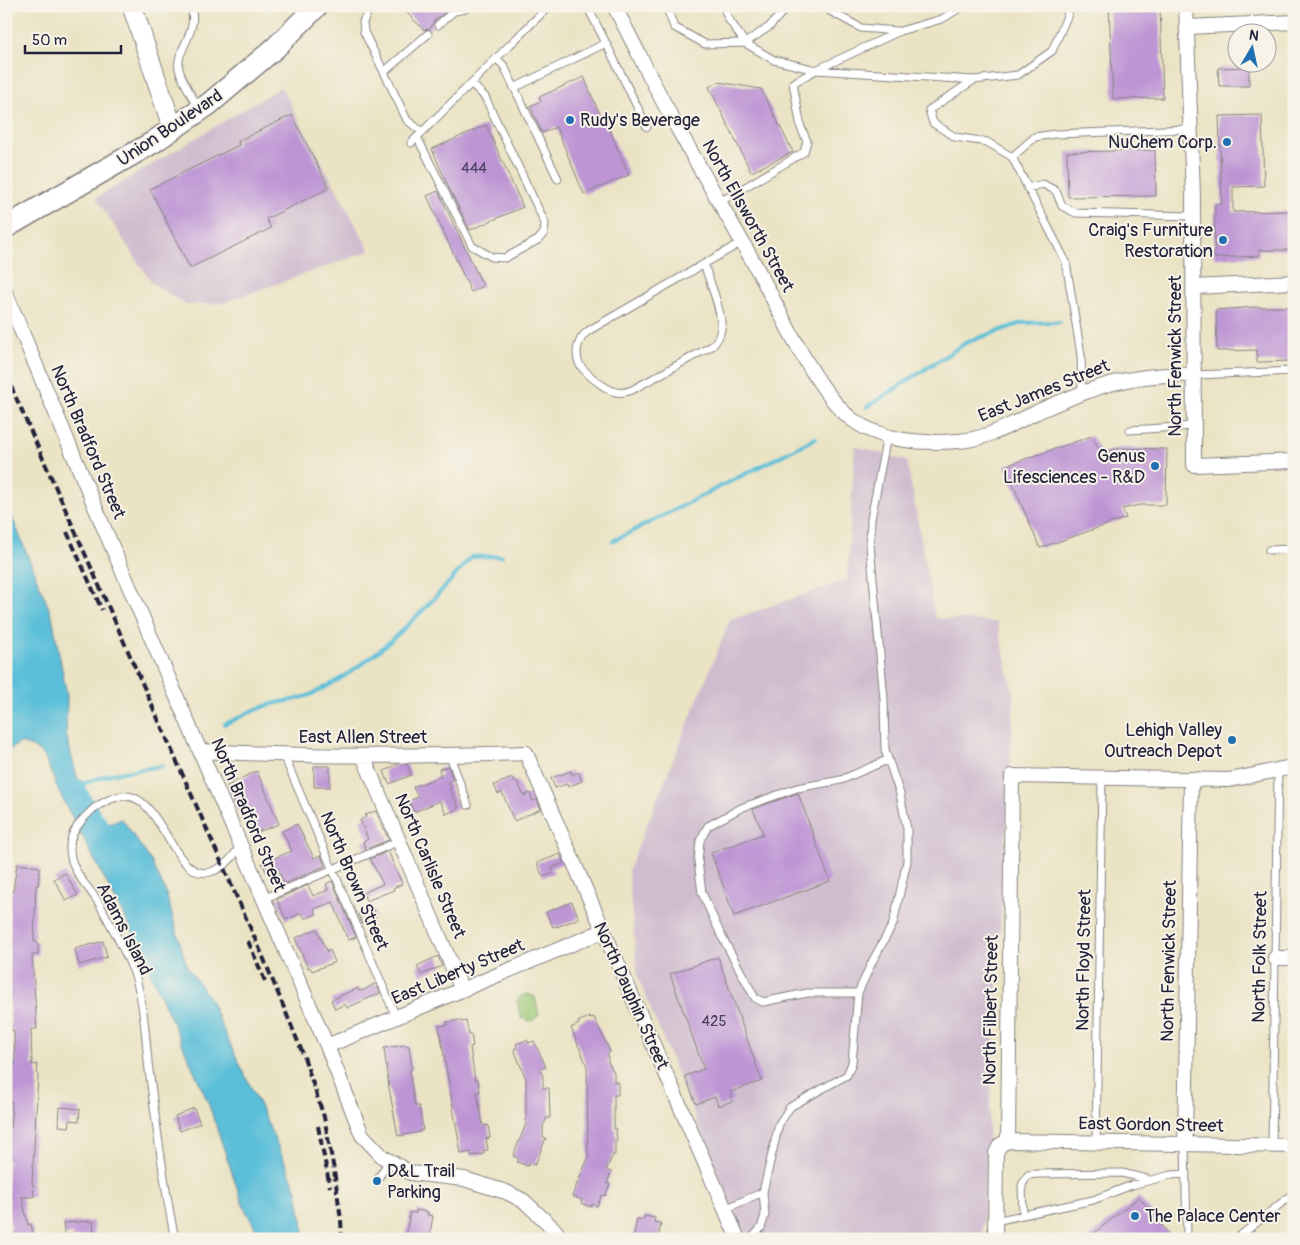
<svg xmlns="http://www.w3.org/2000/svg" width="1300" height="1245" font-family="Pangolin,sans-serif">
  <rect width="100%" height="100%" fill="#f7f3e8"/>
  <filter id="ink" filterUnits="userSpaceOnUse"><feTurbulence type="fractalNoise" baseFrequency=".02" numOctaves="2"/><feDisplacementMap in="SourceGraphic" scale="10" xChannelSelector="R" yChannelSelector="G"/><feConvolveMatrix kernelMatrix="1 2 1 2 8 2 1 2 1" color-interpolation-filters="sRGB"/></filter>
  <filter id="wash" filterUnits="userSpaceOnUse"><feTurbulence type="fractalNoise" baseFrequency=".0096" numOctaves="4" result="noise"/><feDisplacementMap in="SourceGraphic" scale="20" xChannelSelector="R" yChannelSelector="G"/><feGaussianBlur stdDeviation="1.12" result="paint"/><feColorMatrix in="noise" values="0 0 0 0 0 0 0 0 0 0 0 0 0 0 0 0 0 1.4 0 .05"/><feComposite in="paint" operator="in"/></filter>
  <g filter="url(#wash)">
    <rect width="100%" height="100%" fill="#eae3c4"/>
    <path fill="#cfbdcf" d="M281,87L370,251L222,303L187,305L152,283L96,198Z
      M855,446L907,461L935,618L997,622L1014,697L982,1239H745L638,978L628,871L730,620L847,580Z"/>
    <path fill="#9dc976" stroke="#607658" d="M527,994L535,997L539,1015L532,1021L521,1018L517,1000L521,996Z"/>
    <path fill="#5bbfd9" stroke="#3e708a" d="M6,502L52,616L67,696L66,734L79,785L96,829L122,819L151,861L165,890L187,967L209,998L229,1042L261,1108L297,1190L305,1239H260L258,1233L243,1205L208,1102L132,931L59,792L44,756L33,747L20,743L10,749L6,764Z"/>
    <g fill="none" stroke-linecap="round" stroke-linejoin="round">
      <path stroke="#5bbfd9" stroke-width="4" d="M867,407L967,342L1022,323L1060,322
        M613,541L816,438
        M225,724C237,719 250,711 263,707C278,701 296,701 310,695C370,668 429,607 471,557L502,556
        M76,786L111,774L162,766"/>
      <path stroke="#5bbfd9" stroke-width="22" d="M75,789C84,811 102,833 119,850"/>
    </g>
    <g id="blocks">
      <path fill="#bd95d4" d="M412,6H452L434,21L430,29L424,30L406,12Z
        M1109,6H1160L1163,98L1113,99Z
        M1249,67V86H1219L1218,68Z
        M584,77L605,127L608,126L629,175L584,194L556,127L542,133L530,106L541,101L539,97Z
        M718,82L761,89L793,152L751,172L709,87Z
        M292,115L329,188L266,219L271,228L190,268L150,189L239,145L238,141Z
        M1262,115L1264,186L1233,187V212L1294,211V250H1259V256L1214,258L1215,204H1222L1219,116Z
        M486,125L523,207L470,230L448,186L432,149Z
        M1155,150L1156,196L1068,197L1067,152Z
        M438,191L483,286L471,292L427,196Z
        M1256,307H1294V361L1257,362V350L1217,351L1216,310Z
        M1092,436L1101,453L1120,448L1167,449L1166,505H1140L1122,509L1126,518L1040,548L1005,466Z
        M398,764H407L411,775L389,784L384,771Z
        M314,766H330V787H314Z
        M448,766L453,780L448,782L451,788L450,789L459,808L446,814L440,801L414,812L409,801L418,797L413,787L441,776L439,769Z
        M257,771L279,824L255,833L248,817L242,819L227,786L232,784L231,783Z
        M571,771L572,775L578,772L582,781L568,787L567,784L555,788L551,778Z
        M512,778L514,782L517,781L524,796L530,793L533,801L537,799L541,809L514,821L502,792L498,794L494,785Z
        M798,793L830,881L734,916L711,853L763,834L753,809Z
        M376,811L389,840L366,849L363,842L368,839L360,820L366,817L365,815Z
        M297,824L314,858L321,855L325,866L284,884L278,868L267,873L262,863L292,851L282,831Z
        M388,851L402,884L393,888L394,890L366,901L363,893L383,884L370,859Z
        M560,854L564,863L551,868L554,873L543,877L537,863Z
        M17,864L40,867L38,886L36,885L34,942H38V955H32L37,1029H31L32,1065L37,1064L38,1077L32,1184H33L34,1197H22L28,1225L31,1224L34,1237L26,1239H11L8,1229L11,1228L6,1203L8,1160H6V1142L7,1127L10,1128L12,1102H7V1065H15L14,1030L11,1031L7,966H9L10,892H13Z
        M65,873L78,895L66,901L54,879Z
        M332,881L356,937L348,940L333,902L314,909L316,914L305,919L302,913L286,920L277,899L308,885L313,896L328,890L326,884Z
        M572,902L579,918L557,927V926L553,927L546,912Z
        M372,907L376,917L362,924L358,914Z
        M317,929L327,952L330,950L335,962L312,971L310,967L308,968L295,938Z
        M103,941L107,957L79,965L75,949Z
        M438,956L442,966L421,975L417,966Z
        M718,957L762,1081L730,1092L733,1101L718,1106L715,1097L696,1104L685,1076L704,1069L670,974Z
        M376,983L380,993L347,1008L345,1004L335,1009L331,1000L358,988L359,991L364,990Z
        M589,1017L590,1019L594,1017L610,1052L608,1053V1062L614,1072V1082H618V1095H614V1129H616L617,1141H615V1155H613L606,1170L611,1172L607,1183L610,1184L605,1196L602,1195L597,1206L592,1204L591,1207L581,1203L582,1200L572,1196L588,1158L587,1066L571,1028L579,1024L578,1022Z
        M460,1020L461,1022L466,1021L469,1035L471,1034L473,1046L470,1047L475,1080H478L480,1092H477L481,1114L483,1126L488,1125L490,1138L486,1139L488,1150L483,1151L484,1154L471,1156V1152L461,1154L439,1026L448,1025L447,1022Z
        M527,1040L528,1043L534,1041L546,1067L540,1069L543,1076V1088H549L550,1118H547L543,1126V1137L546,1138L535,1165L529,1163L528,1166L517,1162L519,1159L513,1156L526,1124V1079L514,1049L517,1047L516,1044Z
        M405,1045L409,1046L412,1069L410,1070L411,1083L415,1106H419L423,1130L419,1131L420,1132L398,1136L389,1088L384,1048Z
        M60,1107L80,1109L79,1121L70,1120L69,1127L59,1126Z
        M194,1108L200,1123L180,1131L175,1116Z
        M1139,1197L1173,1239H1087Z
        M416,1210L428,1212L427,1215L433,1216L429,1239H405L410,1212L416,1213Z
        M644,1216L655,1218L654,1222L661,1223L658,1239H633L637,1219L643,1220Z
        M93,1221L94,1235L72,1238V1234L65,1235L63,1223Z"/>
    </g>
  </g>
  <g filter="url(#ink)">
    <use href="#blocks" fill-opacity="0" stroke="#868280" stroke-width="1"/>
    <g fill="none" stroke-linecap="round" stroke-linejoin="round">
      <defs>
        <path id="lane" d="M191,6C199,34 175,50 179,69C182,81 193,97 198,108
          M666,6L674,27L705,44L745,43L769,27L788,6
          M723,6L728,18L745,43L774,60L816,70L974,80L1018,75L1052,51L1068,14L1067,6
          M826,6L830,11L861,28L897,31
          M366,16L363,22L364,32L384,72L407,120L422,132
          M438,25L454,11L465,9
          M606,43L647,127
          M496,58L504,66L558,179
          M384,72L428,34
          M974,80L929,110L933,123L955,137L987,142L1012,157L1066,262L1081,355L1082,393
          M514,88L606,43L587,6
          M417,137L472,246L492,257L505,258L538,240L544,233L545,223L485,97L471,83
          M411,143L549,6
          M1012,157L1035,137L1055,134L1191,129
          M1027,188L1043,184L1056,191L1062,206L1076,213L1193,216
          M720,202L804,152L807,141L801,128L793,83L816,70L900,31L942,19L963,6
          M704,264C709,280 723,313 721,329C720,336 717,341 712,346L632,390C627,392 621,393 616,392C606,390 583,372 579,363C574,351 579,338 588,331L742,242
          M1195,375L1294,371
          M1130,430L1194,426
          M1269,550L1294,549
          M284,756L396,1017
          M450,756L468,805
          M263,899L399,841
          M858,993H807L763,1002L755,998L721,935L702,893L698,861L700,841L708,826L741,808L797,788L841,780L887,760
          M1096,1143L1102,778
          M1185,1144L1187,1236L1189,1239
          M1272,1146L1278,769
          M379,1177L389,1161
          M725,1209L763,1192
          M1023,1215L1022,1185L1028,1175L1038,1174L1122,1173L1147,1179
          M995,1221L1093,1200L1132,1185L1171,1175L1186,1174
          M175,1239C163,1183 157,1127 149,1070C145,1038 145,1004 134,973C125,950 112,927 100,905C88,885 69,871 70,846C70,833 82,819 91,811C96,806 104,802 111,799C161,776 169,883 210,872C225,868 233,857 241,845
          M751,1239L761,1228L765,1215L763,1192L779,1124L790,1107L847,1075L852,1063L858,993L873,960L893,924L907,861V829L900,794L885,750L884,699L870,545L871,519L887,436
          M1236,1239L1294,1193"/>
        <path id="street" d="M614,6C634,43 652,82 672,118C701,171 732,223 761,276C783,317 815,389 850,418C881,442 922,444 959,441C988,439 1012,424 1037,412C1093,387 1132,372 1195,375
          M1186,6L1193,195L1194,465L1294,461
          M1187,27L1294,22
          M1195,287L1294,282
          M6,294L104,528L327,1046L362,1135L383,1157L411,1173L464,1179L506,1192L524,1201L553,1228L562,1239
          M201,751C309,757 417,757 526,753L738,1239
          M363,756L462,990
          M1275,958H1294
          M327,1046L603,931
          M1008,1141L1012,776L1228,780C1250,777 1272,770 1294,767
          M1185,1144L1191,779
          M995,1239L996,1153L1000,1145L1008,1141L1294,1146"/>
        <path id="secondary" d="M132,6L173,129"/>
        <path id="primary" d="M6,227L152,143L209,104L275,48L317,6"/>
      </defs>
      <use href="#lane" stroke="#868280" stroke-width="9"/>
      <use href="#street" stroke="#868280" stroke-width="16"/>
      <use href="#secondary" stroke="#868280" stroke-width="21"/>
      <use href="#primary" stroke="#868280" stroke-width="24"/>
      <use href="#lane" stroke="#fff" stroke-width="7"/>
      <use href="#street" stroke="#fff" stroke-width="14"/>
      <use href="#secondary" stroke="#fff" stroke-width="19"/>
      <use href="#primary" stroke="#fff" stroke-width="21"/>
      <path stroke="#22223b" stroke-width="4" stroke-dasharray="8 4" stroke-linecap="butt" d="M6,375L261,952L303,1054L324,1117L334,1170L341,1220L342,1239
        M67,532L102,610
        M248,941L265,981
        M318,1126L330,1187"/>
    </g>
  </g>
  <g fill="#1f6fb2" stroke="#f7f3e8" stroke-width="2">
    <circle cx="570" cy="120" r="5"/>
    <circle cx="1227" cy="142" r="5"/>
    <circle cx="1223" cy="240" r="5"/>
    <circle cx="1155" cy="466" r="5"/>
    <circle cx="1232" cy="740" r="5"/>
    <circle cx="377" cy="1181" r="5"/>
    <circle cx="1135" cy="1216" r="5"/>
  </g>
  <g text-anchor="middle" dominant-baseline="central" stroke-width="4" stroke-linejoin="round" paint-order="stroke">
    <g font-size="15" fill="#493f61">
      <text x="474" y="168">444</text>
      <text x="714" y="1021">425</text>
    </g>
    <g font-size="18" fill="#22223b" stroke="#f7f3e8" text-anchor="end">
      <text x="580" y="120" text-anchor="start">Rudy's Beverage</text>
      <text x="1217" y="142">NuChem Corp.</text>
      <text x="1213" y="230">Craig's Furniture<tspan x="1213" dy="21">Restoration</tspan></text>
      <text x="1145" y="456">Genus<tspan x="1145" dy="21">Lifesciences - R&amp;D</tspan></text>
      <text x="1222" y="730">Lehigh Valley<tspan x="1222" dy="21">Outreach Depot</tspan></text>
      <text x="387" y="1171" text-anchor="start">D&amp;L Trail<tspan x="387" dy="21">Parking</tspan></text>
      <text x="1145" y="1216" text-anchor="start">The Palace Center</text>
    </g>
    <g font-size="18" fill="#22223b" stroke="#f7f3e8">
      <text transform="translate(170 128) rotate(-34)">Union Boulevard</text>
      <text transform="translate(748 216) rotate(61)">North Ellsworth Street</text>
      <text transform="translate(1175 356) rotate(-90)">North Fenwick Street</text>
      <text transform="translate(1044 391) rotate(-22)">East James Street</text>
      <text transform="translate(88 442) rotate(67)">North Bradford Street</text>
      <text x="363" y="737">East Allen Street</text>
      <text transform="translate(248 815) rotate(67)">North Bradford Street</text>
      <text transform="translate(430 866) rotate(67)">North Carlisle Street</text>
      <text transform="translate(354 881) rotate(67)">North Brown Street</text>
      <text transform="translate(124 929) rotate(63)">Adams Island</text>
      <text transform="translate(1260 957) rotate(-89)">North Folk Street</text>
      <text transform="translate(1084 960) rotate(-89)">North Floyd Street</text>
      <text transform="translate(1169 961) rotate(-89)">North Fenwick Street</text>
      <text transform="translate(458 972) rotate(-23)">East Liberty Street</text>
      <text transform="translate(631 996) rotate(66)">North Dauphin Street</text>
      <text transform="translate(991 1010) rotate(-89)">North Filbert Street</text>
      <text transform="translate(1151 1125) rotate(1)">East Gordon Street</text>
    </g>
  </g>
  <rect width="1300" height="1245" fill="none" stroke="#f7f3e8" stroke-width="25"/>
  <g transform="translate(1252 48) rotate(9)"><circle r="24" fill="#f7f3e8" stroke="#a29fa3"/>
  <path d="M0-4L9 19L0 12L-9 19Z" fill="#1f6fb2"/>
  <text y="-8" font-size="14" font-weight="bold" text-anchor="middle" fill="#22223b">N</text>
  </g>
  <path d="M25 45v8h96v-8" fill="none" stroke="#22223b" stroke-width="2.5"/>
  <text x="32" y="45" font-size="15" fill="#22223b" stroke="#f7f3e8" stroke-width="4" paint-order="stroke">50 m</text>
</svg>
